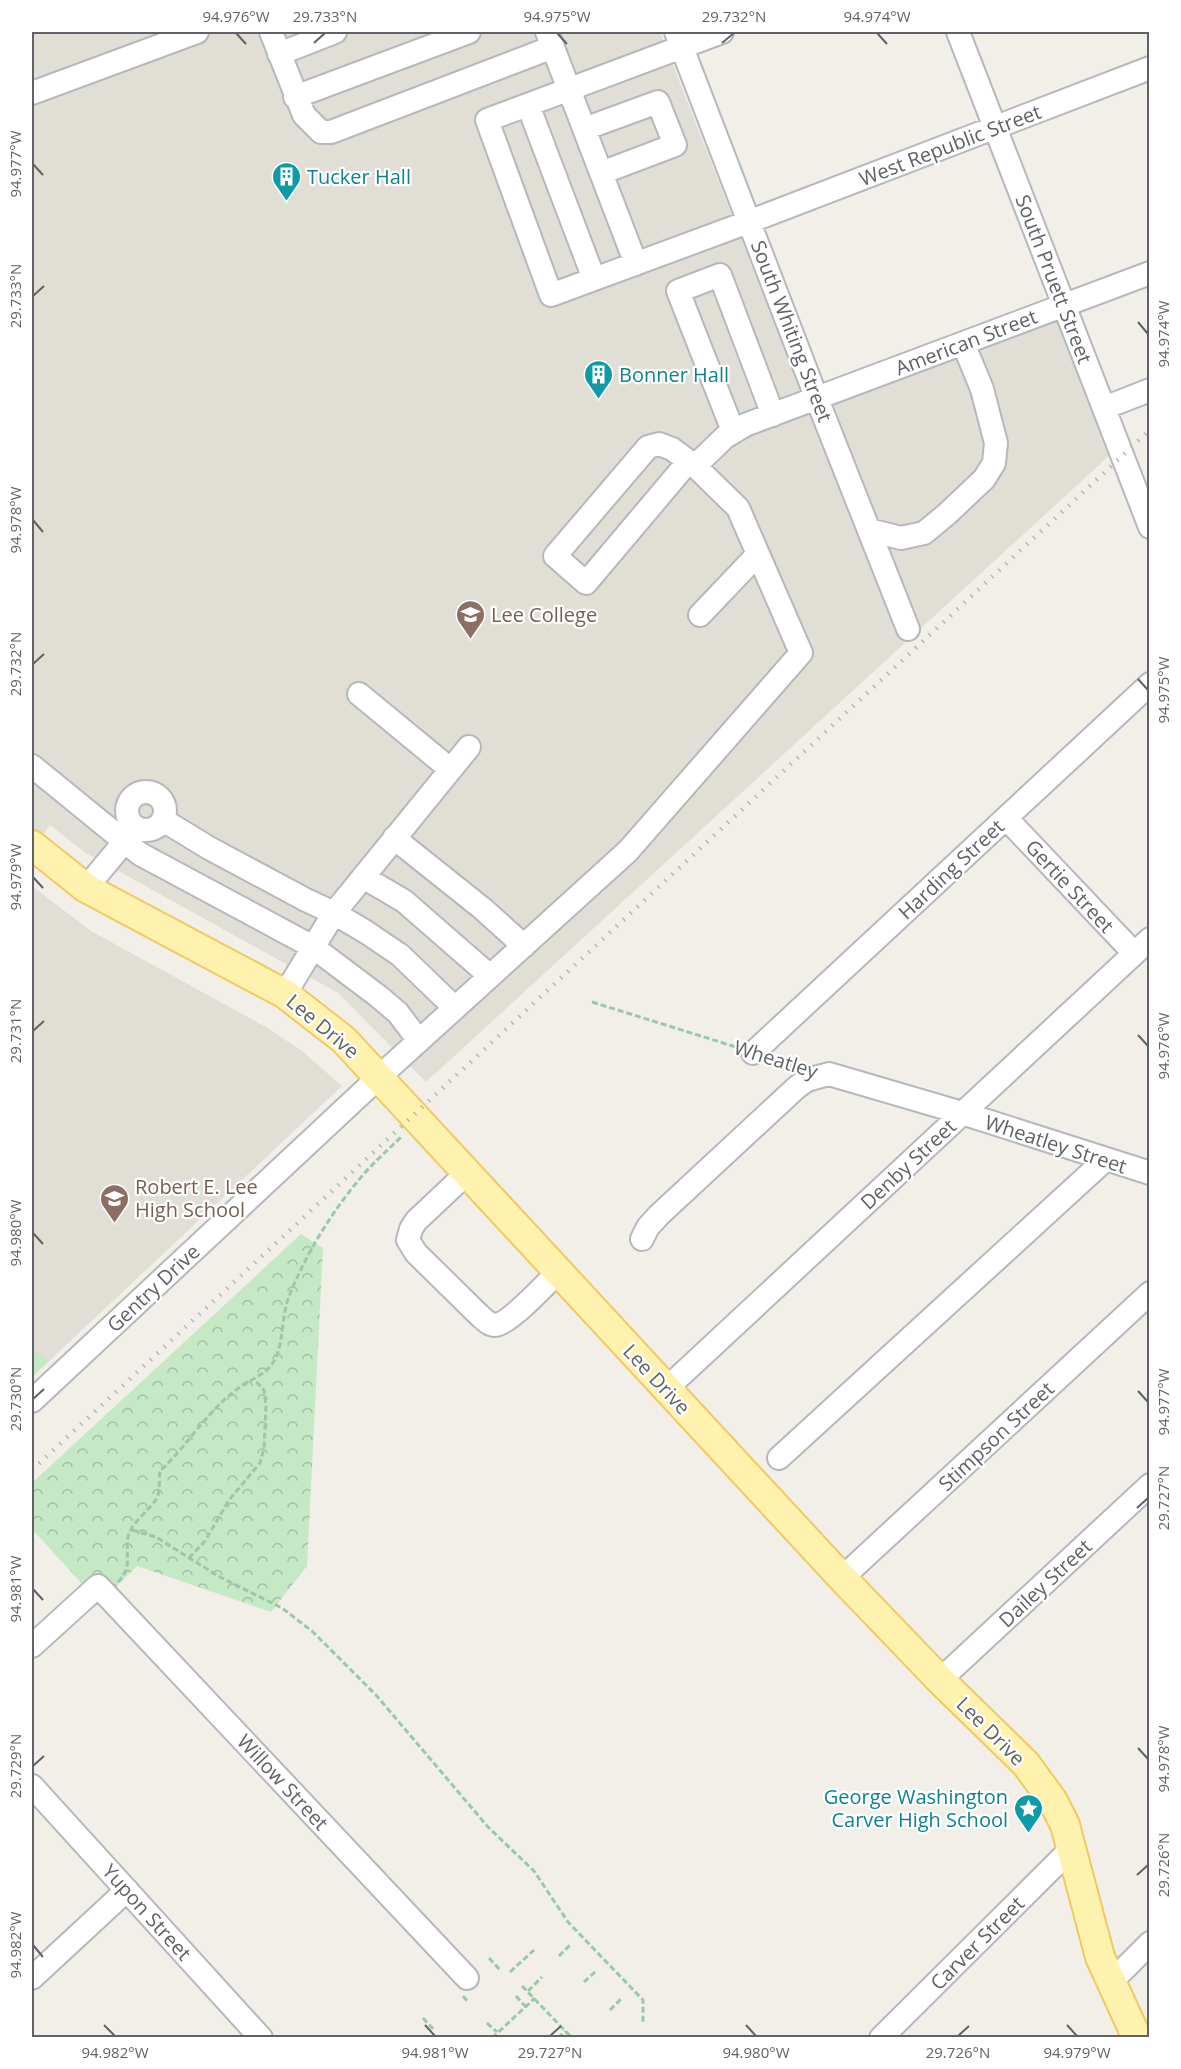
<svg xmlns="http://www.w3.org/2000/svg" width="1181" height="2069" font-family="'Open Sans',sans-serif">
  <defs>
    <pattern id="forest-crowns" width="20" height="18" patternUnits="userSpaceOnUse" patternTransform="scale(1.5)"><rect width="20" height="18" fill="#c5e8c5"/><path d="M2 6a3 3 0 1 1 6 0M12 15a3 3 0 1 1 6 0" fill="none" stroke="#a3c0a4"/></pattern>
  </defs>
  <rect width="100%" height="100%" fill="#f1efe8"/>
  <path fill="#e1ded6" d="M32,32H660L810,414L1056,317L1110,455L426,1082L338,993L86,853L50,825L32,851Z
    M32,886L91,931L266,1027L302,1051L342,1086L32,1377Z"/>
  <path fill="#c5e8c5" d="M32,1349L49,1361L32,1377Z"/>
  <path fill="url(#forest-crowns)" d="M301,1234L323,1248L307,1566L271,1612L137,1566L116,1587L83,1585L32,1529V1483Z"/>
  <g fill="none" stroke-linecap="round" stroke-linejoin="round">
    <defs>
      <path id="minor" d="M271,32L304,115L321,132H331L553,47
        M547,32L636,264
        M676,32L817,399L908,629
        M722,32L487,120L551,295L751,221L1150,68
        M958,32L1150,527
        M279,54L335,32
        M32,93L197,32
        M295,97L469,32
        M528,105L594,279
        M584,129L658,102L675,145L601,173
        M1104,408L1150,390
        M733,431L678,291L720,275L773,415
        M695,466L725,437L745,425L1150,273
        M869,530L901,538L924,533L947,514L984,479L994,463L996,443L982,389L963,343
        M700,615L758,554
        M359,694L450,769
        M32,766L140,854L313,947L378,996L398,1013L419,1041
        M127 811a19 19 0 1 1 38 0a19 19 0 1 1-38 0Z
        M1006,818L1134,953
        M163,820L209,848L306,900L334,913L366,932L400,955L455,1008
        M394,838L483,909L524,946
        M363,877L404,901L490,976
        M86,888L135,829
        M285,994L334,913L469,747
        M753,1053L1150,684
        M467,1173L416,1221L411,1229L408,1240L416,1253L479,1315C484,1319 489,1325 495,1325C509,1324 547,1283 558,1272
        M642,1239L648,1227L659,1215L797,1087L807,1080L829,1074L962,1113L1150,1173
        M666,1389L1150,939
        M32,1401L379,1077L628,851L801,653L738,508L695,466L672,449L659,444L648,447L555,556L586,583L688,462
        M779,1458L1105,1160
        M842,1578L1150,1293
        M32,1646L98,1586L467,1978
        M940,1680L1150,1485
        M32,1786L261,2038
        M32,1978L127,1890
        M1111,1982L1150,1943
        M881,2038L1072,1848"/>
      <path id="major" d="M32,845L86,888L285,994L344,1040L842,1578L940,1680L1026,1764L1053,1801L1065,1825L1100,1957L1137,2038"/>
    </defs>
    <use href="#minor" stroke="#b5b8bc" stroke-width="26"/>
    <use href="#major" stroke="#f2c960" stroke-width="32"/>
    <path stroke="#9cc7a9" stroke-width="3" stroke-dasharray="6 3" stroke-linecap="butt" d="M592,1002L736,1047
      M773,1060L793,1066
      M132,1530L156,1537L218,1576L282,1608L313,1632L376,1695L488,1827L534,1871L568,1922L643,2000V2023
      M189,1558L205,1541L229,1500L260,1463L264,1448L266,1406L264,1390L254,1379
      M118,1582C133,1567 125,1555 128,1537C132,1520 153,1509 158,1495C160,1488 159,1478 160,1471C186,1447 204,1416 231,1394C245,1381 268,1376 276,1357C283,1343 282,1316 288,1299C305,1255 332,1211 363,1175C375,1161 389,1149 402,1136
      M559,1956L570,1945
      M489,1958L501,1971
      M510,1972L534,1950
      M584,1982L595,1972
      M522,1986L572,2038
      M528,1991L542,1977
      M463,1996L468,2002
      M516,1996L526,2007
      M610,2010L621,1999
      M423,2018L435,2031
      M487,2023L497,2032
      M440,2038L441,2037
      M492,2038L535,1998
      M558,2038L565,2031"/>
    <use href="#minor" stroke="#fff" stroke-width="22"/>
    <use href="#major" stroke="#fff2af" stroke-width="28"/>
    <path stroke="#b6b7b8" stroke-width="4.5" stroke-dasharray="1.5 8" stroke-linecap="butt" d="M32,1470L1150,430"/>
  </g>
  <path fill="none" stroke="#5f6368" stroke-width="2" d="M236,33L246,44M557,33L567,44M877,33L887,44M314,43L325,33M722,43L734,33M33,164L43,175M33,296L44,286M1138,322L1148,334M33,520L43,532M33,664L44,654M1138,679L1148,690M33,877L43,888M33,1031L44,1021M1138,1035L1148,1046M33,1233L43,1244M1138,1391L1148,1402M33,1399L44,1389M1137,1508L1148,1498M33,1589L43,1600M1138,1748L1148,1759M33,1766L44,1756M1137,1875L1148,1865M33,1945L43,1957M104,2025L115,2036M425,2025L435,2036M746,2025L756,2036M1067,2025L1077,2036M550,2036L561,2026M958,2036L969,2026"/>
  <defs>
    <symbol id="building-pin" viewBox="-11 -11 22 30"><path d="M0 17L-7.5 6A9.5 9.5 0 1 1 7.5 6Z" fill="#0f9aa8" stroke="#fff"/><path d="M-4-6H4V6H1V3H-1V6H-4ZM-2.5-4.3h1.7v1.8h-1.7ZM.8-4.3h1.7v1.8H.8ZM-2.5-1h1.7V.8h-1.7ZM.8-1h1.7V.8H.8Z" fill="#fff"/></symbol>
    <symbol id="university-pin" viewBox="-11 -11 22 30"><path d="M0 17L-7.5 6A9.5 9.5 0 1 1 7.5 6Z" fill="#8d6e63" stroke="#fff"/><path d="M0-5L7-2L0 1L-7-2ZM-4 1L0 2.5L4 1V4Q0 6-4 4Z" fill="#fff"/></symbol>
    <symbol id="school-pin" viewBox="-11 -11 22 30"><path d="M0 17L-7.5 6A9.5 9.5 0 1 1 7.5 6Z" fill="#8d6e63" stroke="#fff"/><path d="M0-5L7-2L0 1L-7-2ZM-4 1L0 2.5L4 1V4Q0 6-4 4Z" fill="#fff"/></symbol>
    <symbol id="sight-pin" viewBox="-11 -11 22 30"><path d="M0 17L-7.5 6A9.5 9.5 0 1 1 7.5 6Z" fill="#0f9aa8" stroke="#fff"/><path d="M0-6L1.8-2.2L6-1.7L2.9 1.2L3.7 5.4L0 3.3L-3.7 5.4L-2.9 1.2L-6-1.7L-1.8-2.2Z" fill="#fff"/></symbol>
  </defs>
  <g fill-rule="evenodd">
    <use href="#building-pin" x="270" y="160" width="33" height="45"/>
    <use href="#building-pin" x="582" y="358" width="33" height="45"/>
    <use href="#university-pin" x="454" y="598" width="33" height="45"/>
    <use href="#school-pin" x="98" y="1182" width="33" height="45"/>
    <use href="#sight-pin" x="1012" y="1792" width="33" height="45"/>
  </g>
  <g text-anchor="middle" dominant-baseline="central" stroke-width="4.5" stroke-linejoin="round" paint-order="stroke">
    <g font-size="20" fill="#5f6368" stroke="#fff">
      <text transform="translate(950 145) rotate(-21)">West Republic Street</text>
      <text transform="translate(1054 279) rotate(69)">South Pruett Street</text>
      <text transform="translate(792 331) rotate(69)">South Whiting Street</text>
      <text transform="translate(966 342) rotate(-21)">American Street</text>
      <text transform="translate(951 869) rotate(-43)">Harding Street</text>
      <text transform="translate(1070 886) rotate(47)">Gertie Street</text>
      <text transform="translate(323 1026) rotate(40)">Lee Drive</text>
      <text transform="translate(776 1059) rotate(17)">Wheatley</text>
      <text transform="translate(1056 1144) rotate(18)">Wheatley Street</text>
      <text transform="translate(908 1164) rotate(-43)">Denby Street</text>
      <text transform="translate(153 1288) rotate(-43)">Gentry Drive</text>
      <text transform="translate(657 1379) rotate(47)">Lee Drive</text>
      <text transform="translate(996 1436) rotate(-43)">Stimpson Street</text>
      <text transform="translate(1045 1583) rotate(-43)">Dailey Street</text>
      <text transform="translate(991 1731) rotate(45)">Lee Drive</text>
      <text transform="translate(283 1782) rotate(47)">Willow Street</text>
      <text transform="translate(147 1912) rotate(48)">Yupon Street</text>
      <text transform="translate(977 1943) rotate(-45)">Carver Street</text>
    </g>
    <g font-size="20" fill="#0d838f" stroke="#fff" text-anchor="start">
      <text x="307" y="176">Tucker Hall</text>
      <text x="619" y="374">Bonner Hall</text>
      <text x="1008" y="1796" text-anchor="end">George Washington<tspan x="1008" dy="23">Carver High School</tspan></text>
    </g>
    <g font-size="20" fill="#785e54" stroke="#fff" text-anchor="start">
      <text x="491" y="614">Lee College</text>
      <text x="135" y="1186">Robert E. Lee<tspan x="135" dy="23">High School</tspan></text>
    </g>
  </g>
  <rect width="1181" height="2069" fill="none" stroke="#ffffff" stroke-width="66"/>
  <rect x="33" y="33" width="1115" height="2003" fill="none" stroke="#5f6368" stroke-width="2"/>
  <g font-size="15" text-anchor="middle" fill="#5f6368">
    <text x="236" y="22">94.976°W</text>
    <text x="325" y="22">29.733°N</text>
    <text x="557" y="22">94.975°W</text>
    <text x="734" y="22">29.732°N</text>
    <text x="877" y="22">94.974°W</text>
    <text transform="translate(16 164) rotate(-90)" y="5">94.977°W</text>
    <text transform="translate(16 296) rotate(-90)" y="5">29.733°N</text>
    <text transform="translate(1164 334) rotate(-90)" y="5">94.974°W</text>
    <text transform="translate(16 520) rotate(-90)" y="5">94.978°W</text>
    <text transform="translate(16 664) rotate(-90)" y="5">29.732°N</text>
    <text transform="translate(1164 690) rotate(-90)" y="5">94.975°W</text>
    <text transform="translate(16 877) rotate(-90)" y="5">94.979°W</text>
    <text transform="translate(16 1031) rotate(-90)" y="5">29.731°N</text>
    <text transform="translate(1164 1046) rotate(-90)" y="5">94.976°W</text>
    <text transform="translate(16 1233) rotate(-90)" y="5">94.980°W</text>
    <text transform="translate(16 1399) rotate(-90)" y="5">29.730°N</text>
    <text transform="translate(1164 1402) rotate(-90)" y="5">94.977°W</text>
    <text transform="translate(1164 1498) rotate(-90)" y="5">29.727°N</text>
    <text transform="translate(16 1589) rotate(-90)" y="5">94.981°W</text>
    <text transform="translate(1164 1759) rotate(-90)" y="5">94.978°W</text>
    <text transform="translate(16 1766) rotate(-90)" y="5">29.729°N</text>
    <text transform="translate(1164 1865) rotate(-90)" y="5">29.726°N</text>
    <text transform="translate(16 1945) rotate(-90)" y="5">94.982°W</text>
    <text x="115" y="2058">94.982°W</text>
    <text x="435" y="2058">94.981°W</text>
    <text x="550" y="2058">29.727°N</text>
    <text x="756" y="2058">94.980°W</text>
    <text x="958" y="2058">29.726°N</text>
    <text x="1077" y="2058">94.979°W</text>
  </g>
</svg>
